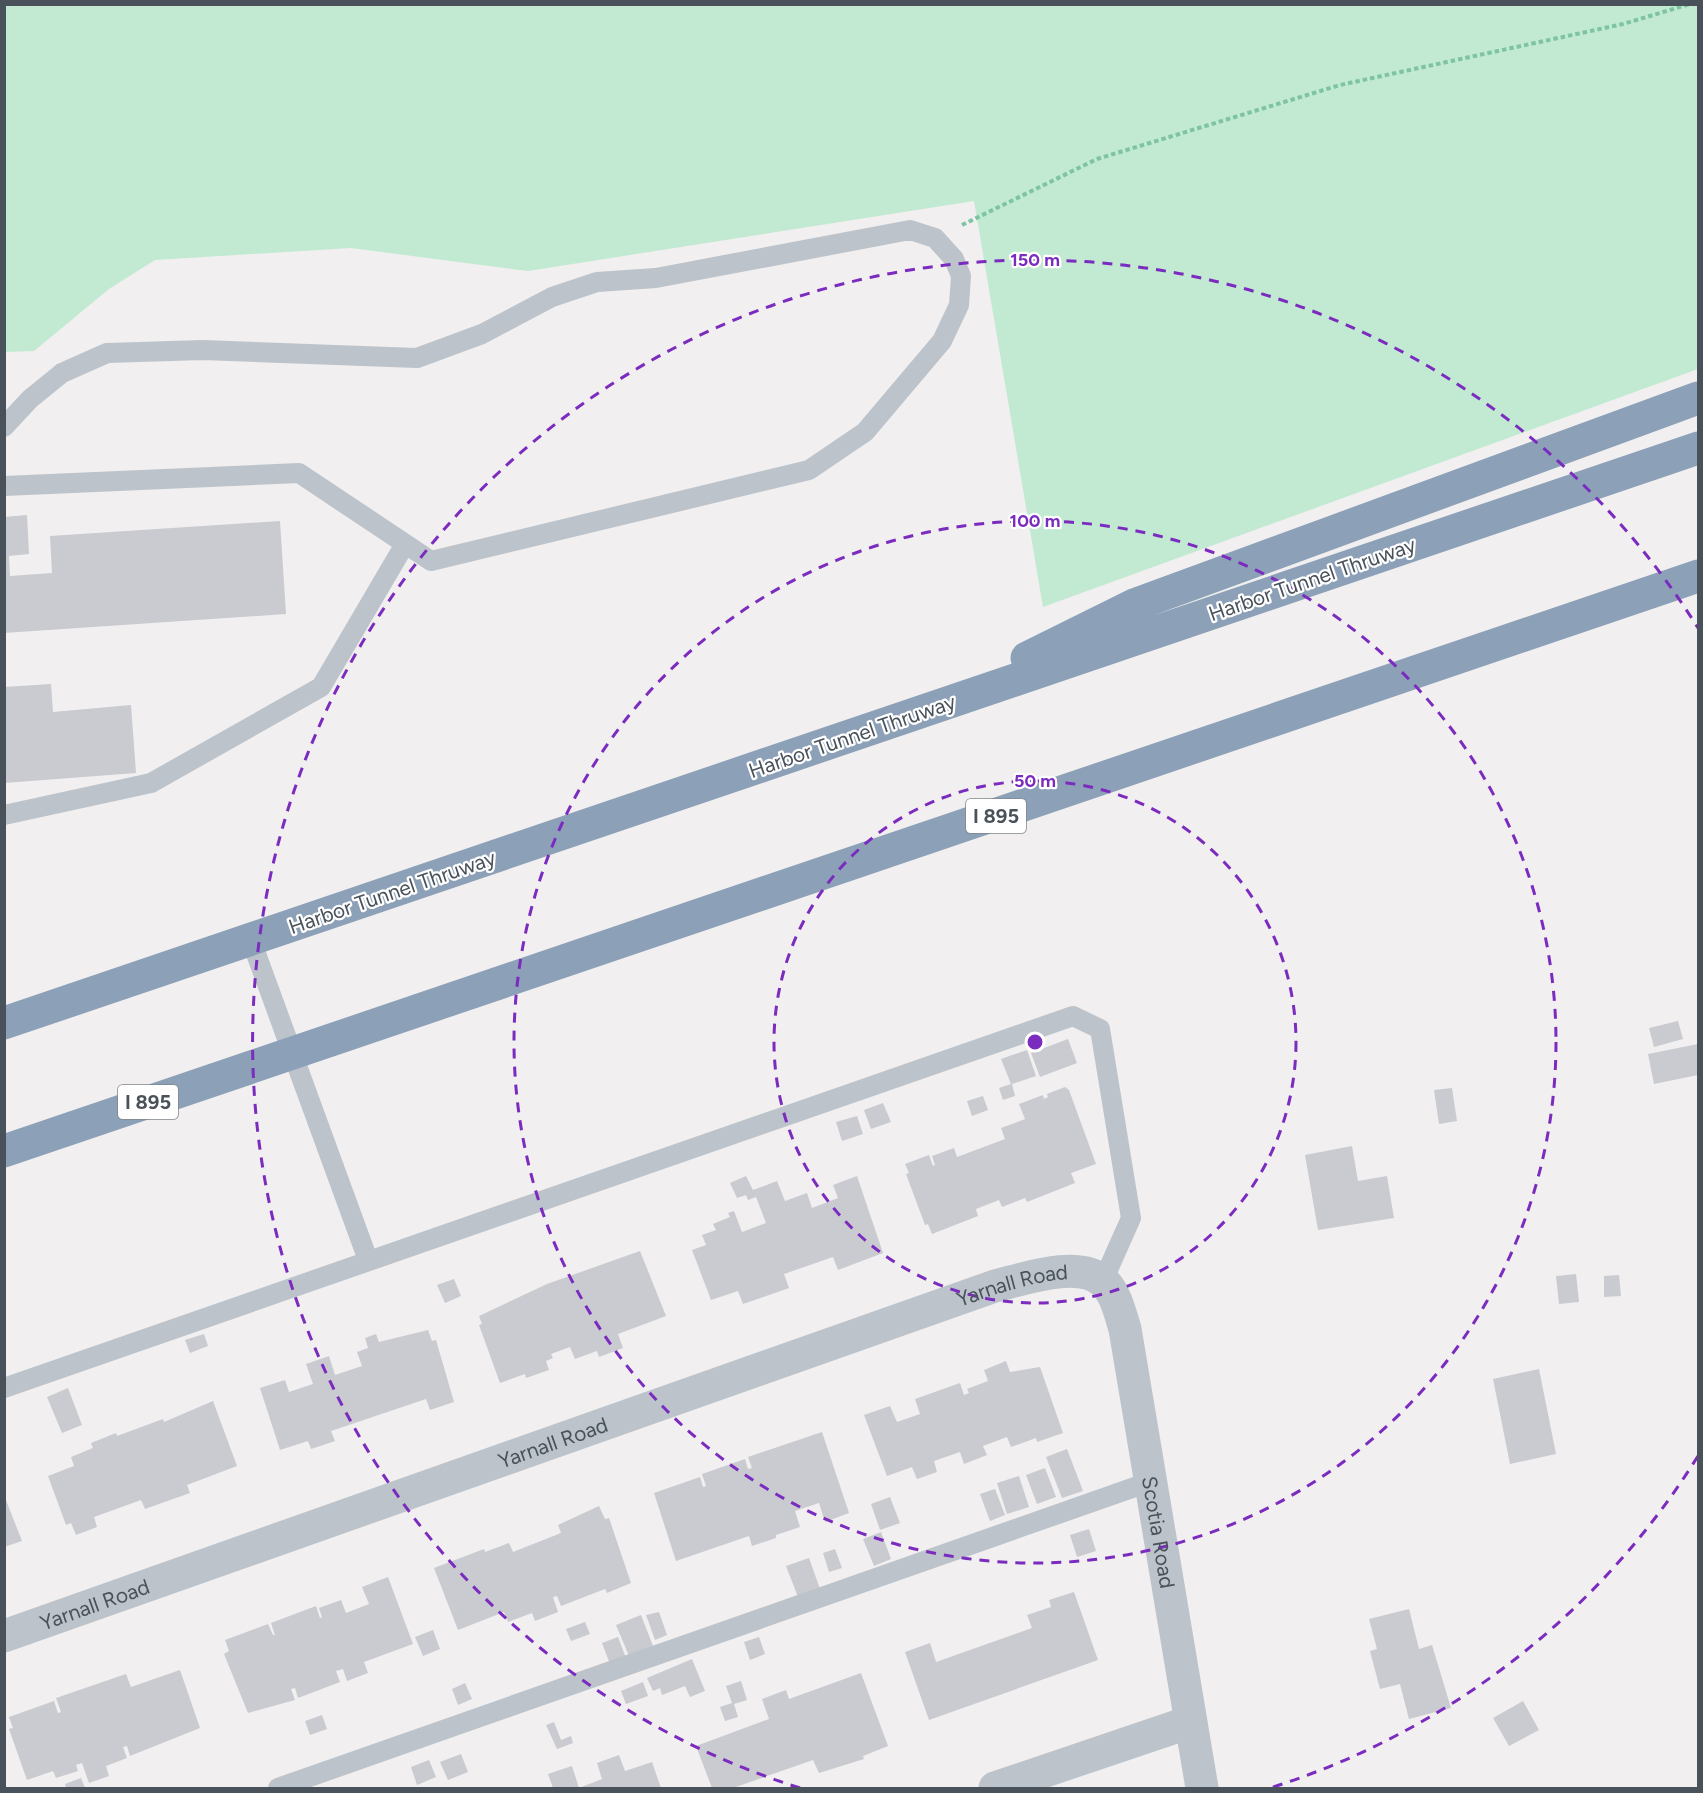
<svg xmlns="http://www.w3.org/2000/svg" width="1703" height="1793" font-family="Figtree,sans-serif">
  <rect width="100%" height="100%" fill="#f1efef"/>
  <path fill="#c2ead2" d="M5,4L1698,5V369L1043,607L974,201L528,271L351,248L155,260L109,289L34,351L5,352Z"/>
  <path fill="#c9cbd1" d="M27,515L29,554L9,556L10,576L52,573L50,536L280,521L286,614L4,633V517Z
    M51,684L53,712L131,705L136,773L4,783V687Z
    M1678,1021L1683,1039L1654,1047L1649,1028Z
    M1068,1039L1077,1063L1040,1077L1031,1053Z
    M1698,1044V1075L1654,1084L1648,1054Z
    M1027,1050L1036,1076L1012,1084L1015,1096L1003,1100L999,1088L1011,1084L1001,1059Z
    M1065,1087L1069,1090L1096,1164L1071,1173L1075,1183L1027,1202L1025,1198L1002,1207L999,1200L976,1209L978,1216L932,1234L928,1224L925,1225L906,1174L909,1173L905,1164L929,1155L933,1166L935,1165L932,1156L954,1148L957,1157L1005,1139L1001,1128L1025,1119L1019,1104L1043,1095L1044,1099L1048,1097L1047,1094Z
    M1452,1088L1457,1121L1439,1124L1434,1090Z
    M983,1096L988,1110L972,1116L967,1101Z
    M883,1103L891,1122L871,1129L864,1110Z
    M857,1116L863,1134L842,1141L836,1122Z
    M1352,1146L1358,1181L1387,1176L1394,1218L1318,1230L1305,1155Z
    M746,1176L753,1190L777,1181L785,1201L807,1193L812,1208L838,1198L833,1185L857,1176L883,1253L838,1270L833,1257L784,1274L789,1288L743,1304L738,1291L711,1300L692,1250L706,1245L702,1235L716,1230L713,1224L730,1217L728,1213L734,1211L742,1232L766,1223L756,1197L748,1200L746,1195L737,1198L730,1183Z
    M640,1251L666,1316L618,1334L623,1348L599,1357L597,1351L575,1359L570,1347L551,1354L553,1358L546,1361L549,1370L526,1378L525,1374L500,1383L479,1325L482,1324L479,1316L547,1284Z
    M1576,1274L1579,1302L1559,1304L1556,1276Z
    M1619,1275L1621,1296L1604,1297V1276Z
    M454,1279L461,1296L445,1303L437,1285Z
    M428,1330L432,1341L436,1340L454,1402L430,1410L426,1399L331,1431L335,1441L311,1449L308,1441L280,1450L260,1388L285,1380L289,1392L313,1384L306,1364L329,1356L335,1375L362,1366L357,1352L368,1348L365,1338L376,1334L379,1342Z
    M204,1334L208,1346L190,1353L185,1340Z
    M1006,1361L1010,1372L1040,1367L1063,1433L1037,1442L1036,1438L1011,1447L1007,1437L983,1446L987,1455L964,1464L960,1452L934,1461L937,1472L917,1479L912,1467L887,1476L864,1415L890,1406L897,1422L920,1414L915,1399L960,1383L964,1395L969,1393L967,1389L988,1381L984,1370Z
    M1539,1369L1556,1454L1510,1464L1493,1379Z
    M68,1388L82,1425L62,1433L47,1397Z
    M213,1401L237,1466L187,1485L190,1493L145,1509L141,1500L94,1517L97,1527L76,1535L71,1523L66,1525L48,1476L74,1466L71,1457L93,1448L91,1443L116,1433L117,1436L163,1419L164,1422Z
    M822,1432L849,1513L825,1522L819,1503L795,1511L800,1527L776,1535V1538L752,1546L749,1536L676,1561L654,1493L700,1477L703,1487L706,1486L702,1474L745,1459L748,1469L752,1468L748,1457Z
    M1067,1449L1083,1491L1062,1498L1046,1457Z
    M1045,1468L1056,1497L1037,1504L1026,1475Z
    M1019,1476L1029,1507L1007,1514L997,1483Z
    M995,1489L1005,1515L990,1521L980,1494Z
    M4,1495L22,1541L4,1547Z
    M890,1497L900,1523L880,1530L871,1504Z
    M599,1506L605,1519L609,1518L631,1583L607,1593L605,1589L561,1606L557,1596L553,1597L558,1612L535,1621L532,1613L508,1622L504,1612L458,1630L434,1568L484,1549L485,1552L509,1543L513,1552L561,1533L558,1525Z
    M1089,1529L1096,1551L1077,1557L1070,1535Z
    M881,1532L891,1559L874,1566L863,1539Z
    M835,1549L842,1568L829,1572L823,1553Z
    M809,1558L820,1589L798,1597L786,1566Z
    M388,1577L413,1644L364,1662L368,1673L347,1681L343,1669L336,1671L340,1682L298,1698L295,1688L291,1689L295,1700L248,1713L224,1654L229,1651L225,1640L268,1624L273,1635H275L271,1623L316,1606L320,1618L322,1617L319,1608L341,1600L346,1613L369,1604L362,1587Z
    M1074,1592L1098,1660L929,1720L905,1652L930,1643L936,1662L1032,1628L1027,1615L1051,1607L1049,1600Z
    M1409,1609L1419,1649L1432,1645L1451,1708L1409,1719L1400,1684L1380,1689L1370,1651L1377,1649L1369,1619Z
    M659,1612L667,1635L655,1640L646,1615Z
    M641,1615L653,1646L629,1656L616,1625Z
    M585,1622L590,1634L571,1641L566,1629Z
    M433,1630L440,1649L423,1656L415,1637Z
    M618,1637L626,1658L610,1664L602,1643Z
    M759,1637L765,1654L750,1660L744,1642Z
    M692,1659L705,1691L690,1697L685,1686L662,1695L660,1688L653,1691L647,1678Z
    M180,1670L200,1728L130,1756L127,1746L123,1747L127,1758L106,1766L109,1776L89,1783L82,1763L76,1765L78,1771L56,1778L53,1771L27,1780L9,1729L13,1728L9,1717L54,1701L58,1713L61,1712L56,1698L126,1674L131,1687Z
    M861,1673L888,1746L863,1756L864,1759L819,1773L813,1760L733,1788H712L696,1746L769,1719L762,1699L786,1690L789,1699Z
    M741,1681L747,1700L734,1704L738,1717L725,1721L720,1707L732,1703L726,1686Z
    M643,1682L648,1696L626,1704L621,1691Z
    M465,1683L472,1699L458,1705L452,1689Z
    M1523,1701L1539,1730L1509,1746L1493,1718Z
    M322,1715L327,1729L310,1735L305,1721Z
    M554,1722L561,1740L571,1736L573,1743L557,1749L546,1725Z
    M461,1754L468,1772L448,1780L440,1762Z
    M619,1755L625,1771L652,1762L661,1788H553L548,1774L572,1766L579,1788L602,1779L597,1763Z
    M429,1760L436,1777L417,1785L411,1767Z
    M81,1778L85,1788H66L65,1784Z"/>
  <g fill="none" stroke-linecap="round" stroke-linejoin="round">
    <path stroke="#7ec4a2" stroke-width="4" stroke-dasharray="4.5 3" stroke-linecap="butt" d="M962,225L1097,159L1340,85L1623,24L1690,4"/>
    <path stroke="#bcc3ca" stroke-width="20" d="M4,427L30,399L62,373L107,353L203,350L417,358L482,334L552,297L597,282L656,278L910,230L935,238L954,259L961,276L959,305L942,341L865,432L809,470L431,561L299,473L4,486
      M4,815L151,783L321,687L405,544
      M251,940L368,1260
      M4,1388L1073,1016L1100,1029L1131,1218L1103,1281
      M278,1788L1152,1481"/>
    <g stroke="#bcc3ca" stroke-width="33">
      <path id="s1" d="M4,1636L995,1286C1024,1279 1079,1259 1104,1282C1116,1294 1120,1313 1125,1329L1202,1788"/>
      <path d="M995,1788L1190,1722"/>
    </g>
    <path stroke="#8ca1b8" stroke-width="33" d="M1027,658L1134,605L1698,398
      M4,1023L1698,448
      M4,1151L1698,576"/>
  </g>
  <g fill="none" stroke="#7b2cbf" stroke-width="3" stroke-dasharray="10 8">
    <circle cx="1035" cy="1042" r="261"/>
    <circle cx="1035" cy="1042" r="521"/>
    <path d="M1698 1456A782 782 0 0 1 1270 1788M800 1788A782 782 0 1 1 1698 628"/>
  </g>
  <g text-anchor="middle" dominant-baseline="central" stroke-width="4.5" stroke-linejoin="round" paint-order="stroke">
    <g fill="#fff" stroke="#80868c" stroke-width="1.5">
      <rect x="966" y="799" width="60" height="34" rx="4.5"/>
      <rect x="118" y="1085" width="60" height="34" rx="4.5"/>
    </g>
    <g font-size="20" font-weight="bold" fill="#49525a">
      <text x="996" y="816">I 895</text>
      <text x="148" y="1102">I 895</text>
    </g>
    <g font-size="21" fill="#49525a" stroke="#fff">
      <text transform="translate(1312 579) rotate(-19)">Harbor Tunnel Thruway</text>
      <text transform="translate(852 736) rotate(-19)">Harbor Tunnel Thruway</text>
      <text transform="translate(392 892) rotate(-19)">Harbor Tunnel Thruway</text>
      <text stroke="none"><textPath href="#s1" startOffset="1068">Yarnall Road</textPath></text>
      <text stroke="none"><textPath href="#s1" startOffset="582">Yarnall Road</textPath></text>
      <text stroke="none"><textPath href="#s1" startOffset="1422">Scotia Road</textPath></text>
      <text stroke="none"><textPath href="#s1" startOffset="96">Yarnall Road</textPath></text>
    </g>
  </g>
  <circle cx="1035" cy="1042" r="9" fill="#7b2cbf" stroke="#fff" stroke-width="3"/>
  <g font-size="18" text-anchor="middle" font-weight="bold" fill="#7b2cbf" stroke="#fff" stroke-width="4.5" stroke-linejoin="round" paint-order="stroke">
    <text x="1035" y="266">150 m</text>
    <text x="1035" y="527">100 m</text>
    <text x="1035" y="787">50 m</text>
  </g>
  <rect width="1703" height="1793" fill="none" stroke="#49525a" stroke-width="12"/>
</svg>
